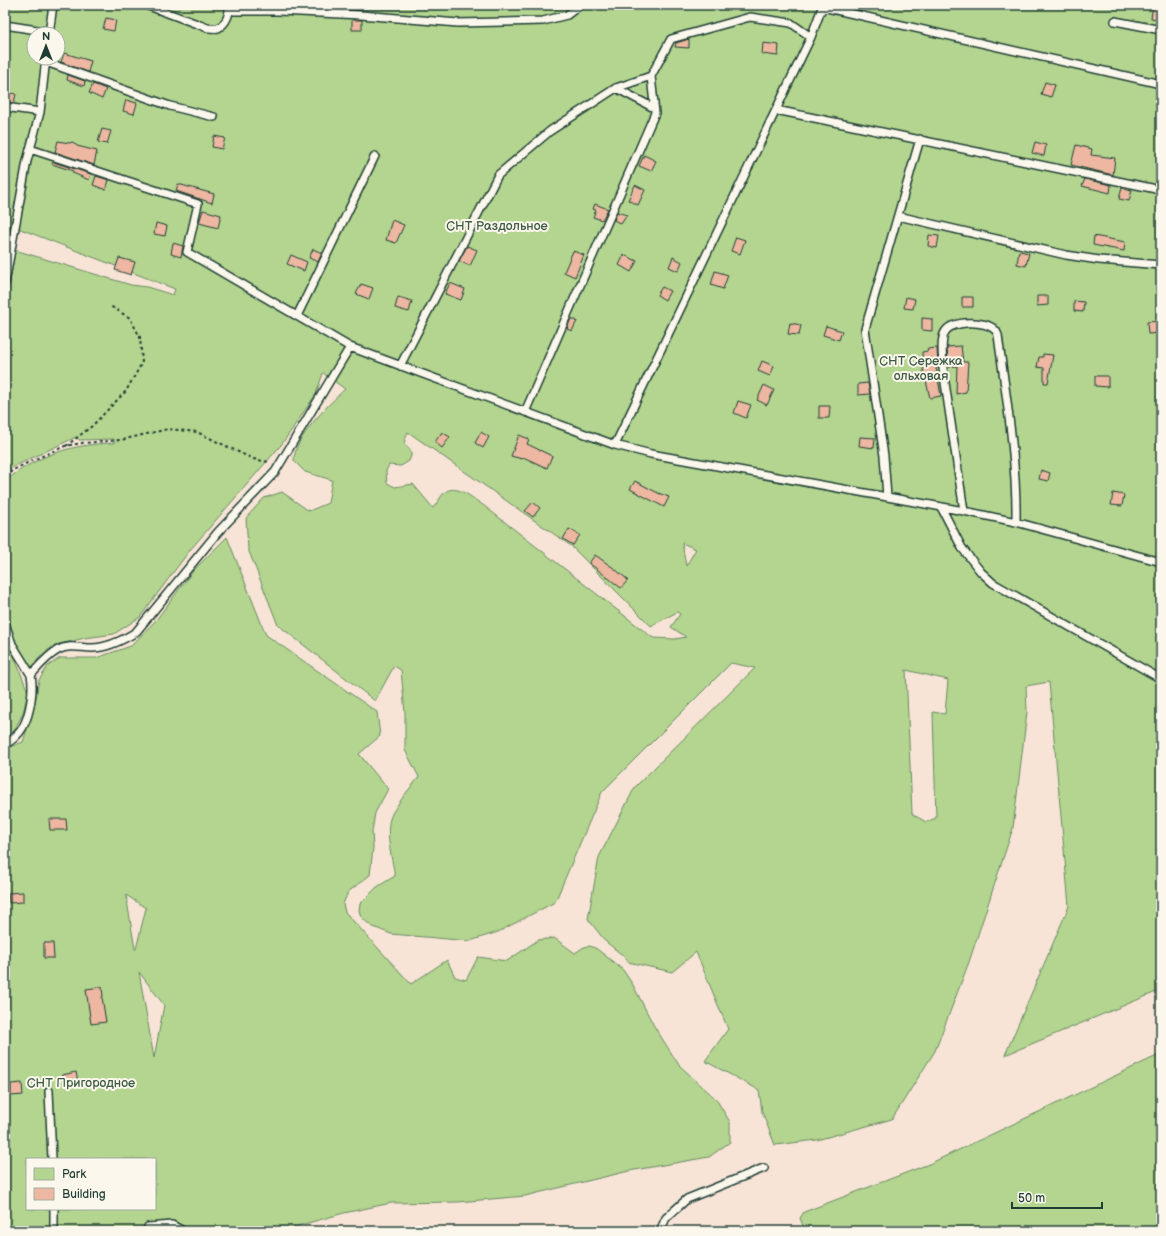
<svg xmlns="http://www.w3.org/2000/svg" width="1166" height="1236" font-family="'Balsamiq Sans',sans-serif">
  <rect width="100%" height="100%" fill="#f7e4d6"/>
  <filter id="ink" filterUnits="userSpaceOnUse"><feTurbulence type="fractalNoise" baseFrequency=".025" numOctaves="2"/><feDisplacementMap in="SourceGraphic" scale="8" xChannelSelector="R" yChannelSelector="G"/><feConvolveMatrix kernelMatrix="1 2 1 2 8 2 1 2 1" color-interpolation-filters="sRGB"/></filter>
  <g filter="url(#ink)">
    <path fill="#b3d58f" stroke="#698962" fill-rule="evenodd" d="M5,5H1161V990L1005,1055L1069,906L1049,682L1026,686L1027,712L1013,828L969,962L935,1051L892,1119L817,1140L775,1145L762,1112L759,1090L705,1061L728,1029L696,952L672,972L628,962L625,957L606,942L588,919L599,857L635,787L755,668L731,663L602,792L555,902L498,932L470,941L391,934L371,926L361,917L359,910L360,904L377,887L395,876C392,858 383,828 393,812C400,800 410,788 419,777L405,750V713L401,670L394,666L375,701L278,625L248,549L246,518L264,498L282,492L309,511L328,503L332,480L305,472L294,461C293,439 329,404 345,389L323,373L316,394L282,444L190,550L140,617L114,634L85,638L55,645L40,656L33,668L29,665L17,645L5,613V481C38,455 72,444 114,443V439L79,440L76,437L13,467L5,473V314L15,250L131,285L147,287L173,295L175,289L5,223ZM34,34H58V58H34ZM408,432L571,546L575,541L572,547L651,626L677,612L680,614L671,627L686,637L675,639L653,638L483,505C473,499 456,482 444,493C440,497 437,504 433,508L413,484L395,487L387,483L386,471L389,465L401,466L409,461L411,456V451L404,443ZM682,543L696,549L686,566ZM906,670L948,680L945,714L933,712L936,818L926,822L912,814Z
      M227,537L266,635L377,712L380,736L359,754L388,789L375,813L372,832L373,848L370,875L348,892L343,904L345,912L411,984L447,960L455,977L466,980L478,957L507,961L538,940L554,938L575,953L584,947L590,946L597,949L623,970L633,985L654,1026L679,1065L716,1099L730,1122V1142L709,1157L629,1171L525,1196L458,1202L391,1203L344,1213L279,1231H5V749L23,742L35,703L39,680L48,666L60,658H96L131,646L156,620L193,571ZM126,895L146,908L136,949H135ZM139,972L164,1005L154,1058ZM27,1159H155V1209H27Z
      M5,633L28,692L23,713L14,731L5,739Z
      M1161,1054V1231H798L803,1226L800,1218L804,1212L929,1164Z"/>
    <path fill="#edb7a1" stroke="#1f3d34" d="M1153,5H1161V20L1151,18Z
      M106,18L116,20L114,31L103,29Z
      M352,20H362V30H352Z
      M689,39V48L675,47L676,43Z
      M763,43L779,45L778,56L762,54Z
      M64,53L91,61L88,72L61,62Z
      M68,75L85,81L84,86L67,80Z
      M1045,82L1055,85L1051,97L1041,94Z
      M93,84L106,89L102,99L89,93Z
      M5,92L16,94L14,103L5,102Z
      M126,100L137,103L134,114L123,111Z
      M102,129L111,131L107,144L98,142Z
      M214,136L225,138L222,149L212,147Z
      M58,141L69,143L73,142L77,146L97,151L94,165L55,152Z
      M1035,142L1046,145L1044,156L1032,153Z
      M1076,145L1092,149L1091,155L1115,158L1113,175L1071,165Z
      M644,155L656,161L651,171L639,166Z
      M53,162L91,174L89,180L73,173V171L52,164Z
      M96,176L109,180L106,190L93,185Z
      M1085,179L1111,185L1110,193L1082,186Z
      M178,184L214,194L212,203L176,191Z
      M635,185L645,190L638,205L628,200Z
      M1122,188L1132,190L1129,201L1119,199Z
      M595,204L608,209L602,220L593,217L596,210L593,209Z
      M203,210L221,215L218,228L199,223Z
      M617,212L627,215L621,224L614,220Z
      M392,220L404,225L396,243L386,240Z
      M156,223L167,226L165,236L154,234Z
      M929,235L939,236L937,248L928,246Z
      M1094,236L1125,242L1124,251L1093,245Z
      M736,237L745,240L740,254L731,251Z
      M173,243L183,246L181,257L171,254Z
      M467,246L477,250L470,266L459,261Z
      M313,249L322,253L318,262L309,258Z
      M573,251L584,255L575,277L564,272Z
      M1019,251L1029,253L1026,266L1017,264Z
      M291,255L307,262L304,271L287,264Z
      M624,255L637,261L631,272L619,265Z
      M673,257L682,262L678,271L669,267Z
      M119,258L135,262L131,275L115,270Z
      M715,271L728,275L723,289L711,285Z
      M450,283L465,289L461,300L445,294Z
      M361,284L373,288L369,299L356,294Z
      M662,287L670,291L665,300L657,295Z
      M1037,296H1048V305L1037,306Z
      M398,297L412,301L409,312L395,308Z
      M906,297L915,299L913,309L904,308Z
      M962,297H973V307H962Z
      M1074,301L1084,302L1083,312L1074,311Z
      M571,318L577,321L572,331L567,329Z
      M922,318L932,319V331L922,330Z
      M1159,321L1160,333L1148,334L1147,322Z
      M790,323L801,325L799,335L788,334Z
      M826,326L842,331L839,340L823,335Z
      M961,346L963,362H968L966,392L956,394L957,366L948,367L947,347Z
      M937,348L938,367L936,368L941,396L930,398L926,381H924L922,352L928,351L927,349Z
      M1043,354L1053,355L1048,383H1044V368L1037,367L1039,357H1043Z
      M762,361L774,366L770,376L758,371Z
      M1095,376H1108V387L1095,386Z
      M868,383L870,394L858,395V384Z
      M764,385L774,390L767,405L757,400Z
      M738,401L751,405L746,418L734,413Z
      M819,406H830L829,418H819Z
      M442,432L450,437L442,448L435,442Z
      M481,432L489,437L483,448L475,443Z
      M519,435L529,439L527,444L552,456L547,468L523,457L522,459L511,456Z
      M860,437L875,438L874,448L859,446Z
      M1041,470L1050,473L1048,481L1039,479Z
      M635,481L658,493L669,497L664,507L630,489Z
      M1113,493L1124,495L1122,506L1111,505Z
      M533,502L540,508L533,517L525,511Z
      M569,529L580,535L573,545L563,539Z
      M595,555L615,569L628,580L621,588L589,563Z
      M49,819H66L67,830H50Z
      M23,892V902L9,903L8,893Z
      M44,943H53L54,958H44Z
      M102,987L103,997H102L106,1022L91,1024L86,989Z
      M76,1072L78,1082L64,1085L62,1075Z
      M22,1083L23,1095L11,1096V1084Z"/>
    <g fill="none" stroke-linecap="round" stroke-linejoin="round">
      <defs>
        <path id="service" d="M146,5L208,28C212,28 216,29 218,28C226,24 231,13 228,5
          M229,7L234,11H279L361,15L458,23L543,21L567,15L580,5
          M823,7L1161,84
          M1115,21L1161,30
          M5,25L50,32
          M49,34L53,5
          M46,62L170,106L214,117
          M616,88L654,108
          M5,107L40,112
          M776,110L1161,190
          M30,149L198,204L187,252L350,347
          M898,216L1066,255L1099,260L1161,265
          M5,283L27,161L40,112L46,58
          M297,316L375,156
          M400,366L498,175L550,131L616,88L651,76L671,39L750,17L791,23L811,37
          M525,412L655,113L651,76
          M615,445L811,37L823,5
          M887,497L884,456L865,329L920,139
          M941,507L962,548L981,572L993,583L1161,679
          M964,511L943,369C943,359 940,340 945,332C952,320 986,320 995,330C997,331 997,334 998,335C1006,397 1017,459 1016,522
          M5,623L12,644L31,675
          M5,745C12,740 19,735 23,727C30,714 34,690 31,675C39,666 47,656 58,650C69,644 81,648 92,648C108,648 123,640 136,632L218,532L275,472L350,347L615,445L651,454L964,511L1016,522L1161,562
          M49,1091L52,1159
          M54,1209V1231
          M148,1227L172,1225L183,1231
          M660,1231L666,1218L687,1199L764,1168"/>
      </defs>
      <use href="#service" stroke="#1f3d34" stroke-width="10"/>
      <path stroke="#1f3d34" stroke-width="2" stroke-dasharray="3 3" stroke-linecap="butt" d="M66,446L92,426L126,391L142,363L140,337L130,318L110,306
        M5,477L13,470L29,462L65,446L82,443L121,440L168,429L197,432L253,459L269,462"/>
      <use href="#service" stroke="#fbf7ec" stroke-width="7"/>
    </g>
  </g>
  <g text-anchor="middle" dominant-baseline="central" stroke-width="4" stroke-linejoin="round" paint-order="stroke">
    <g font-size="13" fill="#3d5b46" stroke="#fbf7ec">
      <text x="497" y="226">СНТ Раздольное</text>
      <text x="921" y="361">СНТ Сережка<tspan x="921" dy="15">ольховая</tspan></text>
      <text x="81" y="1083">СНТ Пригородное</text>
    </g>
  </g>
  <rect width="1166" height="1236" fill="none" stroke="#fbf7ec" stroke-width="20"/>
  <rect x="10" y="10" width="1146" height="1216" fill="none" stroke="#1f3d34" stroke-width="1.5" filter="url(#ink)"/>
  <rect x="26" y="1158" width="130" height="52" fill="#fbf7ec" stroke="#a3ada2"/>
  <rect x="34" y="1168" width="20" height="12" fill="#b3d58f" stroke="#a3ada2"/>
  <text x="62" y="1178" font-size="12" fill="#1f3d34">Park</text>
  <rect x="34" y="1188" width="20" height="12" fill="#edb7a1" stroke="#a3ada2"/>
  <text x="62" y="1198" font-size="12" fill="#1f3d34">Building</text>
  <g transform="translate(46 46)"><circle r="19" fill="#fbf7ec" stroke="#a3ada2"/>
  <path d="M0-3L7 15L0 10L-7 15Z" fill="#1f3d34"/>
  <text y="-6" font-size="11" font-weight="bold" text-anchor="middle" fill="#1f3d34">N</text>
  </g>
  <path d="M1012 1202v6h90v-6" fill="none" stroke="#1f3d34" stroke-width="2"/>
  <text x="1018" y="1202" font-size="12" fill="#1f3d34" stroke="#fbf7ec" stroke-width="3" paint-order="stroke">50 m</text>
</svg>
